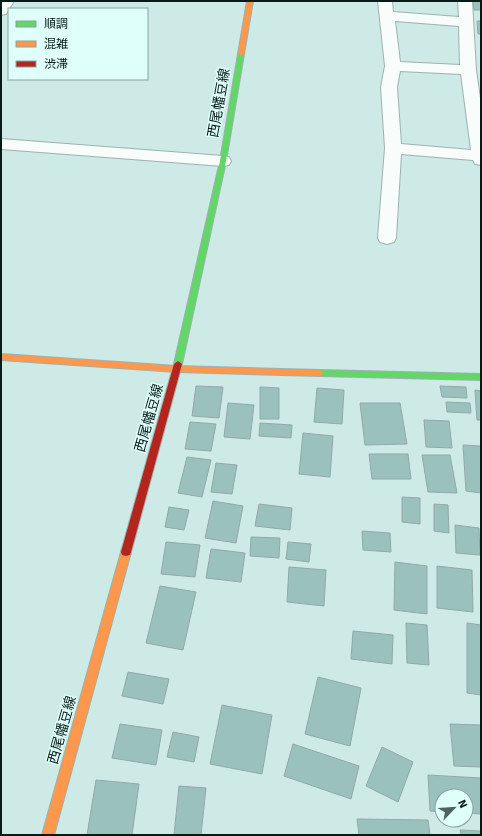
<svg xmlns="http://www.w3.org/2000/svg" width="482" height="836" font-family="Signika,'Noto Sans JP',sans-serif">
  <rect width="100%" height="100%" fill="#cdeae6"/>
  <path fill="#9bc1bd" stroke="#92a9a6" d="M473,1H481V10H474Z
    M477,21H481V34H478Z
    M196,386L223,387L219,418L192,416Z
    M440,386L466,387L467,398L442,397Z
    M260,387L279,388V419H260Z
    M317,388L344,390L342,424L314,422Z
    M475,390L481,391V420H477Z
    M446,402L470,403L471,413L447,412Z
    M228,403L254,405L250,439L224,437Z
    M360,403H400L407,444L365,445Z
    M424,420L449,421L452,448L426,447Z
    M190,422L216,424L211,451L185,449Z
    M260,423L292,425L291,438L259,436Z
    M303,433L333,436L330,477L299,474Z
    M463,445L481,446V493L466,491Z
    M369,454H408L411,479H372Z
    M422,455H450L457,493L428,492Z
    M187,457L211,460L202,497L178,493Z
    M216,463L237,465L232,494L211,492Z
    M402,497L420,498V524L402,522Z
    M213,501L243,506L236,543L205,538Z
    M259,504L292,508L290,530L255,526Z
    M434,504L448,505L449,533L434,531Z
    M169,507L189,510L184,530L165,527Z
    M455,525L479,528L480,555L456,553Z
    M362,531L390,533L391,552L363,550Z
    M251,537L280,538L279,558L250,556Z
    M166,542L200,545L195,577L161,574Z
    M288,542L311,544L309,562L286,559Z
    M211,549L245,553L241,582L206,578Z
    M395,562L427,566V614L394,610Z
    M437,566L472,570L473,612L437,608Z
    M289,567L326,570L324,606L287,602Z
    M160,586L196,592L183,650L146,643Z
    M406,623L427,625L429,665L407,663Z
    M467,623L481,625V695L467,693Z
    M353,631L393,635L392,664L351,659Z
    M128,672L169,679L163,704L122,696Z
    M318,677L361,688L350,746L305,734Z
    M222,705L272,715L262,774L210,764Z
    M120,724L162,730L156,765L112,758Z
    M450,724L481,725V767L454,766Z
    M173,732L199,737L194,762L167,757Z
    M293,744L359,766L351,799L284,776Z
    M382,747L413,762L398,802L366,786Z
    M428,775L481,778V814L466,813V796H442V812L430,811Z
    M96,780L139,784L132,835H87Z
    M179,786L206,788L201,835H174Z
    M357,819L428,820L430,835H359Z
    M460,830L481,831V835H461Z"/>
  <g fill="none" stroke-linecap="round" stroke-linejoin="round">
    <defs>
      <path id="street" d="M1,1H14L6,14L1,15Z
        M378,1H392L393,12L459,17L458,1H472L476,70L481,105V165L475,164L473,160L401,154L396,238L394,242L387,244L380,242L378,238L385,148L381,87L385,66ZM395,21L459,26L460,65L400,62ZM400,71L461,74L471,150L401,144L397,87Z
        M1,139L223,156L229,157L231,161L229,165L223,166L1,149Z"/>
      <path id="fast" d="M241,52L244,54L226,161L182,364L178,367L174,364L220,161L238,54Z
        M320,370L481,374V380L320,376L316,373Z"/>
      <path id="slow" d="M247,1H253L244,54L241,56L238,54Z
        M1,354L177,366L320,370L324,373L320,376L177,372L1,360Z
        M126,548L130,549L131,552L54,835H42L121,552L122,549Z"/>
      <path id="jam" d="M178,361L182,364L131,552L130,555L126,556L122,555L121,552L174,364Z"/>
    </defs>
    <use href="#street" stroke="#9cb2af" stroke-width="2"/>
    <use href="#fast" stroke="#9cb2af" stroke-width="2"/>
    <use href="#slow" stroke="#9cb2af" stroke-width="2"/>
    <use href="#jam" stroke="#9cb2af" stroke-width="2"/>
    <use href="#street" fill="#f8fcfb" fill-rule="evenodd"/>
    <use href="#fast" fill="#63d668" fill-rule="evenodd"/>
    <use href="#slow" fill="#ff974d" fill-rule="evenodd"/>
    <use href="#jam" fill="#b3261e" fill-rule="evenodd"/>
  </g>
  <g text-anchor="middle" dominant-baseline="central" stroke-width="3" stroke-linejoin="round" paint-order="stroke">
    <g font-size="14" fill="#061a18" stroke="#dffffa">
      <text transform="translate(219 103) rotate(-80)">西尾幡豆線</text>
      <text transform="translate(149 418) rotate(-74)">西尾幡豆線</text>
      <text transform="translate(62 730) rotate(-74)">西尾幡豆線</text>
    </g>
  </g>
  <rect width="482" height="836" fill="none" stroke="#061a18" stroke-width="4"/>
  <rect x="8" y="8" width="140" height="72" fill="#dffffa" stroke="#88a3a0"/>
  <rect x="16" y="21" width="20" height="6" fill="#63d668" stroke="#88a3a0"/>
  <text x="44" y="28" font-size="12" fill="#061a18">順調</text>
  <rect x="16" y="41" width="20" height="6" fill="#ff974d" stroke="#88a3a0"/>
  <text x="44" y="48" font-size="12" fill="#061a18">混雑</text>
  <rect x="16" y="61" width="20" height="6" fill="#b3261e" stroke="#88a3a0"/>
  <text x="44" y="68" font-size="12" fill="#061a18">渋滞</text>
  <g transform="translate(454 808) rotate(65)"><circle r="19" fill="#dffffa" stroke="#88a3a0"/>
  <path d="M0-3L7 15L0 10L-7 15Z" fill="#4c6360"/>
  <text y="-6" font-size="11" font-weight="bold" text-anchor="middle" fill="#061a18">N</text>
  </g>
</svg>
